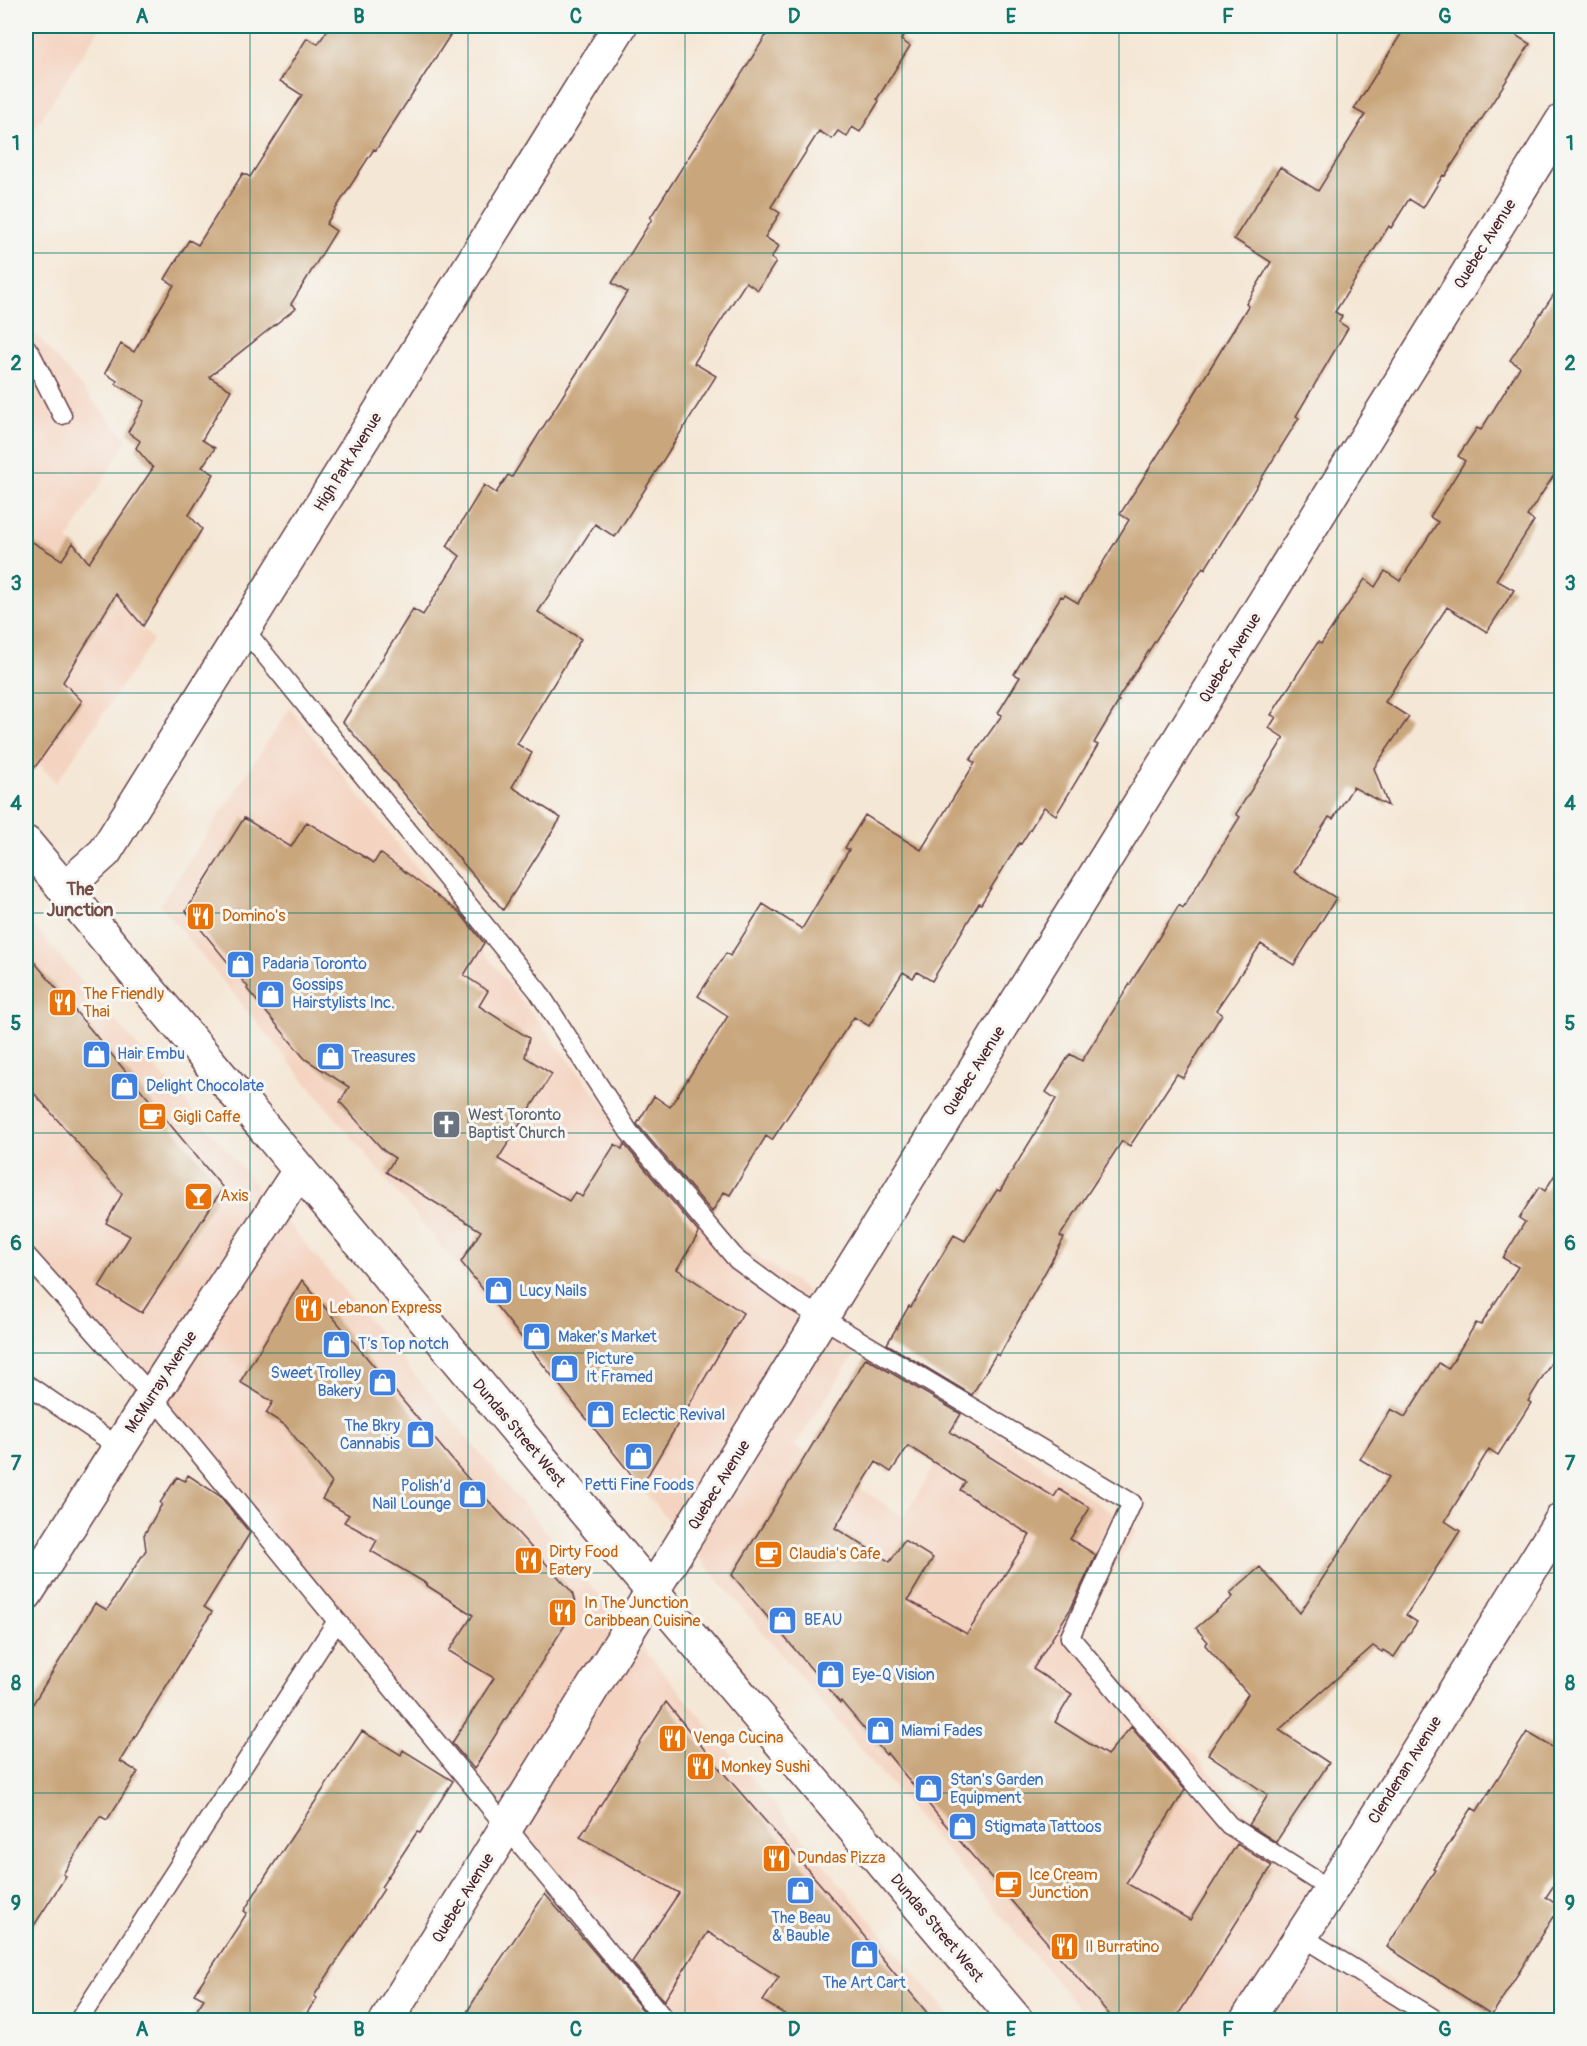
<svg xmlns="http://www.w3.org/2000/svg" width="1587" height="2046" font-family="Pangolin,sans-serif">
  <rect width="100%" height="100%" fill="#f6f6f2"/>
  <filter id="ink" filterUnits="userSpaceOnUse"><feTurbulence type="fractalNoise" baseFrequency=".0167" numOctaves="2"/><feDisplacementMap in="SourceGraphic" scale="12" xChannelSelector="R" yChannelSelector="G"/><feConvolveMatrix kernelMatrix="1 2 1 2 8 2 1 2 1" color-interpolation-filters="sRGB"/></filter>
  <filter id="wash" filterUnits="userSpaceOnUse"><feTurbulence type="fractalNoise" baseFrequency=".008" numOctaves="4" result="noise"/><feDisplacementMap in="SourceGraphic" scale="24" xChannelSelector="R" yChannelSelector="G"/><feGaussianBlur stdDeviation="1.35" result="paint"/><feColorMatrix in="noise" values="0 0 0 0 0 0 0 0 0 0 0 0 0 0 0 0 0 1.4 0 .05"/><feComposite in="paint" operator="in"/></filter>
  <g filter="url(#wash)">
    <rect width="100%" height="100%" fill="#f5e7d6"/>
    <path fill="#f4d3c0" d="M26,26H101L26,142Z
      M26,323L127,440L68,539L153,640L56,783L26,749Z
      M290,708L687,1209L805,1289L855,1353L795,1446L904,1517L965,1414L1137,1530L1077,1630L1288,1856L1308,1868L1343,1946L1445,2020H1089L641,1488L160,905Z
      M26,917L235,1160L954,2020H665L185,1445L26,1268Z"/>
    <g id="blocks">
      <path fill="#c9a67c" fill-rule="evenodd" d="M330,26H456L376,150L374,149L326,224L336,231L291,304L296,308L209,377L231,390L202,440L215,448L202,467L214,474L189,515L202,529L143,626L116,594L63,682L82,701L26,780V538L62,560L73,543L89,563L153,468L136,448L140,441L128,432L145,401L116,384L117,381L105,373L121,344L134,352L174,285L165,279L189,240L198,245L243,173L250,177L302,95L280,81L307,38L318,44Z
        M772,26H910L901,40L910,46L877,99L879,101L860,132L852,127L847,137L838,131L832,139L819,131L771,207L780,213L765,237L779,246L771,258L776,262L758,290L746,282L694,363L716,376L615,537L595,524L538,612L581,639L517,744L532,753L512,787L561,818L503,910L343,722L413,609L423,615L460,556L447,546L484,485L496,493L508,475L512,477L590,352L627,292L612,283L652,219L650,218Z
        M1406,26H1501L1530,44L1445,176L1443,175L1423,208L1409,199L1391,228L1389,226L1335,312L1342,316L1339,322L1348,328L1296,416L1299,418L1205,569L1203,567L1117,700L1119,701L1094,743L1098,745L1056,815L1044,807L1021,844L1019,843L981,904L979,903L932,981L917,972L913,978L903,972L869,1026L854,1017L772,1140L766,1136L730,1195L724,1192L712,1212L637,1124L654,1096L670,1107L728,1016L698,996L726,953L730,956L763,904L802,929L849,850L845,848L865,815L921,850L975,763L970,760L1002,715L998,713L1020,677L1014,674L1061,596L1063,597L1065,595L1078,603L1129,520L1120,514L1179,422L1178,421L1248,306L1246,304L1271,262L1234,239L1280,167L1318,191L1365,115L1354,109Z
        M1562,282V463L1527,516L1534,521L1496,580L1514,590L1487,632L1447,607L1385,702L1409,717L1374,768L1388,806L1353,787L1333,819L1329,817L1294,872L1336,898L1294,965L1261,944L1216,1010L1222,1014L1183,1078L1177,1074L1130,1146L1122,1141L1060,1236L1064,1238L999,1356L996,1354L972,1395L887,1344L909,1306L911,1307L954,1235L965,1241L997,1190L1000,1191L1056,1099L1046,1092L1070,1054L1082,1061L1179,905L1183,908L1240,817L1236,814L1284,738L1269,728L1276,717L1271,715L1318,642L1321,644L1365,579L1375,587L1385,571L1400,581L1438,522L1430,517L1465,461L1458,456L1477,428L1481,430L1520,367L1510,360Z
        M244,818L291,847L307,822L374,863L380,853L460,913L484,943L464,975L488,991L479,1006L529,1038L525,1057L552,1074L498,1159L569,1201L575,1192L582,1197L615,1144L622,1149L624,1144L699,1233L677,1269L743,1313L641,1487L461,1262L481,1231L386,1172L395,1158L384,1151L340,1102L349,1087L305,1059L247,989L248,987L186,911Z
        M26,952L223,1188L142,1313L99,1287L130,1236L106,1223L122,1194L26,1084Z
        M1562,1163V1345L1528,1401L1531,1403L1498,1455L1489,1449L1445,1521L1460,1531L1406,1615L1417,1622L1394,1657L1383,1650L1382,1652L1373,1646L1279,1730L1329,1763L1276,1842L1249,1825L1268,1795L1208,1754L1248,1694L1205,1645L1208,1642L1196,1628L1233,1597L1230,1593L1260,1567L1300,1613L1389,1477L1360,1459L1391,1409L1405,1417L1439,1363L1448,1369L1476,1323L1481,1325L1518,1267L1503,1258L1525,1222L1519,1218L1539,1187L1545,1191Z
        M302,1280L464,1474L572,1592L575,1603L572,1614L474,1769L452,1743L494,1678L449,1651L473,1615L426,1585L427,1584L371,1551L377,1540L344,1522L349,1515L322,1499L332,1483L285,1425L266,1413L273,1402L240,1382Z
        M866,1358L961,1414L950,1432L1054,1497L1059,1489L1090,1508L1070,1539L1096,1555L1071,1608L1033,1669L1072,1694L1055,1722L1107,1755L1131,1727L1185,1790L1126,1883L1190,1920L1237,1844L1272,1866L1175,2020H1114L939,1817L887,1753L886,1755L841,1701L840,1703L732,1575ZM908,1446L965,1482L960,1490L1030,1535L967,1634L908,1600L933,1558L904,1540L890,1562L835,1528L876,1462L891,1472Z
        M188,1475L220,1496L250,1533L204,1607L212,1612L120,1761L138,1772L107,1820L100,1816L63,1874L66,1876L26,1938V1715L95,1603L107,1610L146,1550L144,1535L162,1504L160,1503L177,1477L185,1481Z
        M666,1702L720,1769L841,1908L933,2020H794L763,2001L779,1977L708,1932L664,2001L632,1962L679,1893L580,1837Z
        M362,1731L401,1755L403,1750L453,1781L420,1833L417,1832L381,1887L384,1889L314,1996L317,1998L302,2020H190L204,1999L194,1994L247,1913L244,1911L265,1877Z
        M1527,1732L1562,1753V1873L1546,1897L1560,1907L1492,2015L1387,1947L1435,1870L1433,1869L1472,1808L1477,1811Z
        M545,1894L596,1954L651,2020H462L486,1981Z"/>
    </g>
  </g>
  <g filter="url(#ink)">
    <use href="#blocks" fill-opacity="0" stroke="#643d45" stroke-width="1.5"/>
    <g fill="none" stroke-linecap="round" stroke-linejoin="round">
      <defs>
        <path id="service" d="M26,347L32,356L62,415
          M244,629L538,991L629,1132L737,1260L792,1300L1132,1503L1070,1637L1229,1825L1331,1890
          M26,1255L152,1396L665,2020
          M26,1384L119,1447
          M1301,1936L1436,2020
          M79,2020L337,1621"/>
        <path id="minor" d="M26,1594L152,1396L299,1171
          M387,2020L1562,121
          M1247,2020L1331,1890L1562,1519"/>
        <path id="tertiary" d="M64,889L105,852L620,26"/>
        <path id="secondary" d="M26,843L619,1552L1016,2020"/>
      </defs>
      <use href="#service" stroke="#643d45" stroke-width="21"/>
      <use href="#minor" stroke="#643d45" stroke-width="36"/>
      <use href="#tertiary" stroke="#643d45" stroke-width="36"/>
      <use href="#secondary" stroke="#643d45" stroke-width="36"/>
      <use href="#service" stroke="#fff" stroke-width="18"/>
      <use href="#minor" stroke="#fff" stroke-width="33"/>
      <use href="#tertiary" stroke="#fff" stroke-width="33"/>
      <use href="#secondary" stroke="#fff" stroke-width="33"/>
    </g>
  </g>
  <path fill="none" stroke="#0f766e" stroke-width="1.5" stroke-opacity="0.55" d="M250,26V2020M468,26V2020M685,26V2020M902,26V2020M1119,26V2020M1337,26V2020M26,253H1562M26,473H1562M26,693H1562M26,913H1562M26,1133H1562M26,1353H1562M26,1573H1562M26,1793H1562"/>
  <defs>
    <symbol id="restaurant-square" viewBox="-11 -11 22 22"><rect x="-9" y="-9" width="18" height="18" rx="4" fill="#e8710a" stroke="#f6f6f2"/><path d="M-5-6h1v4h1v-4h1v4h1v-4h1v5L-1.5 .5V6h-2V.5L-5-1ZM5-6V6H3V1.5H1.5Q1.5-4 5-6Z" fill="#fff"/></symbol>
    <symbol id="shop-square" viewBox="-11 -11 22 22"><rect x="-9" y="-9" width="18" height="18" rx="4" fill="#3f7fe0" stroke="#f6f6f2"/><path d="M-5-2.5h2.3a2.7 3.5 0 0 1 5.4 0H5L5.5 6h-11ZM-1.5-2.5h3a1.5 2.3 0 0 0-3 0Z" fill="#fff"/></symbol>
    <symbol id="cafe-square" viewBox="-11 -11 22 22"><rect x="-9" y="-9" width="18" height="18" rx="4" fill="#e8710a" stroke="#f6f6f2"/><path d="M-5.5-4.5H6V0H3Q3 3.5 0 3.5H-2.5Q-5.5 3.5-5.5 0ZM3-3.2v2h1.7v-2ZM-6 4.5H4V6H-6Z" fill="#fff"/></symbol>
    <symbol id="church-square" viewBox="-11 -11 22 22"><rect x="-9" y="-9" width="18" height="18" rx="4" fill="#6b7280" stroke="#f6f6f2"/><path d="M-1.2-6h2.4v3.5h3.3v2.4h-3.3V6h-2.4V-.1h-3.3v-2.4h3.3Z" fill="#fff"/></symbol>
    <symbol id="bar-square" viewBox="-11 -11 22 22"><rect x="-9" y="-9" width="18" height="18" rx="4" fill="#e8710a" stroke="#f6f6f2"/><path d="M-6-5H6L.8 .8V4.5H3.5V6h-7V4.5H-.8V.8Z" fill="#fff"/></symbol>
  </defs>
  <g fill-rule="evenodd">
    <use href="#restaurant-square" x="184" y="900" width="33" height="33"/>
    <use href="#shop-square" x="224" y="948" width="33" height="33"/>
    <use href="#shop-square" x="254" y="978" width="33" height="33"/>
    <use href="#restaurant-square" x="46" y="986" width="33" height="33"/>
    <use href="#shop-square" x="80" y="1038" width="33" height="33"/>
    <use href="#shop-square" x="314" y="1040" width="33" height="33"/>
    <use href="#shop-square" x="108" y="1070" width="33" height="33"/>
    <use href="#cafe-square" x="136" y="1100" width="33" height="33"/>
    <use href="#church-square" x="430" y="1108" width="33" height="33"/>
    <use href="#bar-square" x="182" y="1180" width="33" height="33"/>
    <use href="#shop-square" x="482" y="1274" width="33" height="33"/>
    <use href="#restaurant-square" x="292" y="1292" width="33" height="33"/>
    <use href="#shop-square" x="520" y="1320" width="33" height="33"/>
    <use href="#shop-square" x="320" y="1328" width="33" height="33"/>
    <use href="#shop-square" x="548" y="1352" width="33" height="33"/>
    <use href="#shop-square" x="366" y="1366" width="33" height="33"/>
    <use href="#shop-square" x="584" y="1398" width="33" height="33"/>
    <use href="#shop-square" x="404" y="1418" width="33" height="33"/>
    <use href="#shop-square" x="622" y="1440" width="33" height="33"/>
    <use href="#shop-square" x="456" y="1478" width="33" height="33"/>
    <use href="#cafe-square" x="752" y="1538" width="33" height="33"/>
    <use href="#restaurant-square" x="512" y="1544" width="33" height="33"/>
    <use href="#restaurant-square" x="546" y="1596" width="33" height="33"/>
    <use href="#shop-square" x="766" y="1604" width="33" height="33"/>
    <use href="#shop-square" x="814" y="1658" width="33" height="33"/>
    <use href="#shop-square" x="864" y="1714" width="33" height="33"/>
    <use href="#restaurant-square" x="656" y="1722" width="33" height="33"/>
    <use href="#restaurant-square" x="684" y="1750" width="33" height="33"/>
    <use href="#shop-square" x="912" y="1772" width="33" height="33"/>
    <use href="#shop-square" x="946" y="1810" width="33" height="33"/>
    <use href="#restaurant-square" x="760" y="1842" width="33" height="33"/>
    <use href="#cafe-square" x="992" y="1868" width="33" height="33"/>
    <use href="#shop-square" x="784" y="1874" width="33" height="33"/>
    <use href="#restaurant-square" x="1048" y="1930" width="33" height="33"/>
    <use href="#shop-square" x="848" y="1938" width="33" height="33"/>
  </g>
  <g text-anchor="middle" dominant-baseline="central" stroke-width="6" stroke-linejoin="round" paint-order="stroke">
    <g font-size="16" fill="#4a1f2b" stroke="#f6f6f2">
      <text transform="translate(1485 244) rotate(-58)">Quebec Avenue</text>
      <text transform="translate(348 462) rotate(-58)">High Park Avenue</text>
      <text transform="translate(1230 658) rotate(-58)">Quebec Avenue</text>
      <text transform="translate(974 1071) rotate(-58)">Quebec Avenue</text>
      <text transform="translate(161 1382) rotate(-57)">McMurray Avenue</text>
      <text transform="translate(519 1433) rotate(50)">Dundas Street West</text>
      <text transform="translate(719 1485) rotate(-58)">Quebec Avenue</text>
      <text transform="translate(1405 1770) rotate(-58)">Clendenan Avenue</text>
      <text transform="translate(463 1898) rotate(-58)">Quebec Avenue</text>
      <text transform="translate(937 1928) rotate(50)">Dundas Street West</text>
    </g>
    <g font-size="16" fill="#c56008" stroke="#f6f6f2" text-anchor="start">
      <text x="222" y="916">Domino's</text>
      <text x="83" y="994">The Friendly<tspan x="83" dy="18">Thai</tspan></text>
      <text x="173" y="1117">Gigli Caffe</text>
      <text x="220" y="1196">Axis</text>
      <text x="329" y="1308">Lebanon Express</text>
      <text x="549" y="1552">Dirty Food<tspan x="549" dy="18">Eatery</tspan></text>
      <text x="789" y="1554">Claudia's Cafe</text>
      <text x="584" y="1603">In The Junction<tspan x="584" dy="18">Caribbean Cuisine</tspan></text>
      <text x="693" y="1738">Venga Cucina</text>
      <text x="721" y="1767">Monkey Sushi</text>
      <text x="797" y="1858">Dundas Pizza</text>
      <text x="1029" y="1875">Ice Cream<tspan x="1029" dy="18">Junction</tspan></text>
      <text x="1085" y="1947">Il Burratino</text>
    </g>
    <g font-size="16" fill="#366cbe" stroke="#f6f6f2" text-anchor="start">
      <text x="262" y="964">Padaria Toronto</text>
      <text x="292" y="985">Gossips<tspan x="292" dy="18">Hairstylists Inc.</tspan></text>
      <text x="117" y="1054">Hair Embu</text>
      <text x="351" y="1057">Treasures</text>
      <text x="146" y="1086">Delight Chocolate</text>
      <text x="519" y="1291">Lucy Nails</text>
      <text x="558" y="1337">Maker's Market</text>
      <text x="358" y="1344">T’s Top notch</text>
      <text x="586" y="1359">Picture<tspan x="586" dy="18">It Framed</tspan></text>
      <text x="361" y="1373" text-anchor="end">Sweet Trolley<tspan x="361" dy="18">Bakery</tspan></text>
      <text x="622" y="1415">Eclectic Revival</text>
      <text x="400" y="1426" text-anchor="end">The Bkry<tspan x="400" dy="18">Cannabis</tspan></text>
      <text x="639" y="1485" text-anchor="middle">Petti Fine Foods</text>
      <text x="451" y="1486" text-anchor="end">Polish’d<tspan x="451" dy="18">Nail Lounge</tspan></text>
      <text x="804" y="1620">BEAU</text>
      <text x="852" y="1675">Eye-Q Vision</text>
      <text x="901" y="1731">Miami Fades</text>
      <text x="950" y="1780">Stan's Garden<tspan x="950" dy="18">Equipment</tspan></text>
      <text x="984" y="1827">Stigmata Tattoos</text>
      <text x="801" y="1918" text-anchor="middle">The Beau<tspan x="801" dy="18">&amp; Bauble</tspan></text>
      <text x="864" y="1983" text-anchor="middle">The Art Cart</text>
    </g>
    <g font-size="16" fill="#5b616d" stroke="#f6f6f2" text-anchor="start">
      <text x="468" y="1115">West Toronto<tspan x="468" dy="18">Baptist Church</tspan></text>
    </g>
    <g font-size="18" font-weight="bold" fill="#764e47" stroke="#f6f6f2">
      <text x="80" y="889">The<tspan x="80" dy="21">Junction</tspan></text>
    </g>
  </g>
  <rect width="1587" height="2046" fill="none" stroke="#f6f6f2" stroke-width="66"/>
  <rect x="33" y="33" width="1521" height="1980" fill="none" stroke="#0f766e" stroke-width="2"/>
  <g font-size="20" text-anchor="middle" font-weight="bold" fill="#0f766e">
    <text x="142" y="23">A</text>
    <text x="359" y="23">B</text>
    <text x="576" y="23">C</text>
    <text x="794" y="23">D</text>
    <text x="1011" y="23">E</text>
    <text x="1228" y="23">F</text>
    <text x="1445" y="23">G</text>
    <text x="16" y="150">1</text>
    <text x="1570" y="150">1</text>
    <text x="16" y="370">2</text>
    <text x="1570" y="370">2</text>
    <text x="16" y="590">3</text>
    <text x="1570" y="590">3</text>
    <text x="16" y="810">4</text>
    <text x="1570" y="810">4</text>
    <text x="16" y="1030">5</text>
    <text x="1570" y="1030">5</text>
    <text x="16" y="1250">6</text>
    <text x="1570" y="1250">6</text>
    <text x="16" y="1470">7</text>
    <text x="1570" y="1470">7</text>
    <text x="16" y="1690">8</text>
    <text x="1570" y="1690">8</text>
    <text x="16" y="1910">9</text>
    <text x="1570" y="1910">9</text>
    <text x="142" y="2036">A</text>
    <text x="359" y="2036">B</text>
    <text x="576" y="2036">C</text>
    <text x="794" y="2036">D</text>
    <text x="1011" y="2036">E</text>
    <text x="1228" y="2036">F</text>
    <text x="1445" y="2036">G</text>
  </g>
</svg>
